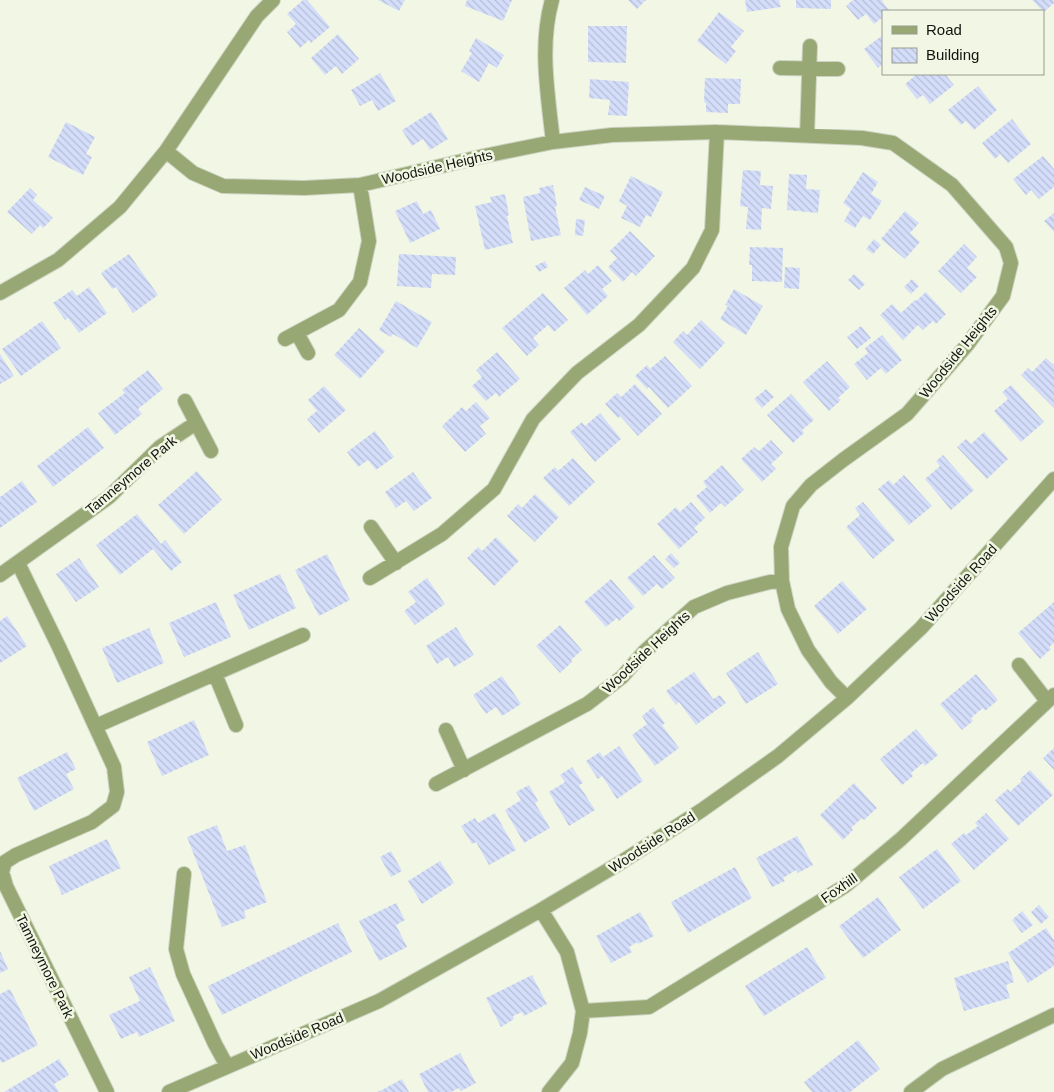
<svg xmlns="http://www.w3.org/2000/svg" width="1054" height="1092" font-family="Arial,sans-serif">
  <defs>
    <pattern id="building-back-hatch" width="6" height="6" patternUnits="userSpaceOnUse" patternTransform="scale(1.25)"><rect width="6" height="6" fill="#d4defa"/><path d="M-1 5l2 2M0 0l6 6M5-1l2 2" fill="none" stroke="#b5bed5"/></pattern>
  </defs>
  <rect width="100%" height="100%" fill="#f1f7e4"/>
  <path fill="url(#building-back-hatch)" d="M303,0H307L330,27L311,43L309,40L300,48L287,32L296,24L287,14Z
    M378,0H405L399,11Z
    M467,0H512L503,21L465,6Z
    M628,0H646L637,9Z
    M745,0H779L781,7L747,12Z
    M796,0H831V9L796,8Z
    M853,0H883L882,1L890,11H883V17L874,24L866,14L858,20L846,6Z
    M1032,0H1054V3L1044,12Z
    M719,12L744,31L731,47L736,51L726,64L697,41Z
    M588,26H627L626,63L588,62Z
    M338,34L359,59L342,74L336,66L325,75L311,58Z
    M883,35V64L878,68L864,49Z
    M476,38L504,55L497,68L489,63L479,82L461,71L472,53L469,51Z
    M380,73L396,101L378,111L372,100L360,106L351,90Z
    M917,74H945L954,85L930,104L923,95L917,99L905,84Z
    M705,78L741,79L740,104H728V113L706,112V103L704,102Z
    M590,79L629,82L627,116L608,115L610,100L589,98Z
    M978,86L997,110L974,130L966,121L961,125L948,110Z
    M431,112L448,139L430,150L423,139L412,146L402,130Z
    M1012,119L1031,144L1008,163L1000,154L995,159L982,143Z
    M66,122L95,137L86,154L92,157L83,175L48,157Z
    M1043,156L1054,169V187L1039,199L1031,190L1026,195L1013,179Z
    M743,170L761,171L760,185L773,186L771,209L762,208L761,230L746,229L748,207L740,206Z
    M863,172L878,182L871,194L882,201L870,220L863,216L855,228L844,221L851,209L843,203Z
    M789,174L807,175L806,189L820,190L818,213L787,210Z
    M631,176L663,192L651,217L646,215L640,227L621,218L627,206L619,201Z
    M553,185L557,206L555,207L561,235L531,241L523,197L540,193L539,188Z
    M585,187L605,196L599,209L579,200Z
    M30,188L37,195L33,200L53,218L43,228L40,225L32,234L7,212Z
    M505,194L509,215L507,216L513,243L485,250L475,206L492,202L490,197Z
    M417,201L423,214L431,210L440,229L410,243L395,211Z
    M905,211L919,223L910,233L920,242L905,259L881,239Z
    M1054,213V232L1044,221Z
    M576,219L585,220L583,236L575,235Z
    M630,231L655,256L636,276L632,272L623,282L608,267L617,258L610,251Z
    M874,239L881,245L873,254L866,249Z
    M964,244L977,257L967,268L977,277L961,293L938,271Z
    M750,247L783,248L782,282L752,281V265H749Z
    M129,254L158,295L133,313L116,287L112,289L101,273Z
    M399,254L456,257L455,275L432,274L431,288L397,286Z
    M545,261L548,267L539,272L535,266Z
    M598,265L612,281L602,289L608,296L587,315L564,288L585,270L588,274Z
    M785,267L800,268L799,289L784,288Z
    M854,274L865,284L859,290L848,280Z
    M912,279L919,286L911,294L904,287Z
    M89,287L107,313L79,333L68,318L65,320L53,303L72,290L77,296Z
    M734,289L763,306L746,335L720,319L728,306L725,305Z
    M926,292L946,314L936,324L933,321L923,330L918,325L903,340L880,315L892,304L901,313L915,300L916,301Z
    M543,293L568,320L554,332L548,325L533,338L539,345L527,356L502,328Z
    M396,301L432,322L417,348L393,334L391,337L379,330Z
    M701,320L725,343L700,369L673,342L683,331L687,335Z
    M42,321L61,348L21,376L2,349Z
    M861,326L871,338L857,349L847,337Z
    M359,328L385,351L360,379L334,355Z
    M882,335L902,360L886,374L881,368L867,380L854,364L868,353L865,348Z
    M497,352L520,379L499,397L496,393L486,401L472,386L482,377L476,370Z
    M0,354L14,376L0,384Z
    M665,356L692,386L668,408L649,387L647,389L635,376L647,365L650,369Z
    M1046,358L1054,365V408L1021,375L1028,368L1032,372Z
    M827,361L850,387L838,398L841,400L829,411L803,382Z
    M148,370L163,389L138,409L142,414L115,435L98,413L125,393L122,390Z
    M635,384L662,414L638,436L620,416L618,418L605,404L617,393L621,397Z
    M1011,385L1044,422L1021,442L994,411L1008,399L1002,392Z
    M324,386L346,410L319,433L307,419L317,411L308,400Z
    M766,389L774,397L762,408L754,399Z
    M791,394L814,420L802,430L804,433L793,443L767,415Z
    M476,402L490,418L480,426L486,434L465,452L442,426L462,407L466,411Z
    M600,413L621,439L595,462L570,432L582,422L585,426Z
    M88,427L104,448L53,487L37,466Z
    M375,431L394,457L376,470L368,460L358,467L347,452Z
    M984,432L1008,459L987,479L957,447L966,439L971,444Z
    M771,440L783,453L771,464L776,469L762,482L741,459L754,447L759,451Z
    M943,455L974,490L951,510L925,479L940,466L936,461Z
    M573,458L595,482L569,506L543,478L555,467L558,471Z
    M722,465L744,490L725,507L721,503L710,513L696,496L707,487L703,482Z
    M197,471L222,500L184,534L158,505Z
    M413,472L432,498L414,511L406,501L396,508L385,492Z
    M904,475L932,506L909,525L878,489L889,480L893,485Z
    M22,481L37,502L0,528V497Z
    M535,494L559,517L535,542L507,516L518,504L522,508Z
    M691,502L705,518L694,528L698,532L679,549L657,524L676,507L680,512Z
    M863,502L895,540L873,559L846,527L860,515L855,508Z
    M137,514L161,544L165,540L182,562L171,571L153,549L120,575L96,545Z
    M496,537L519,561L494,586L467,558L478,547L482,551Z
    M671,553L680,563L674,568L665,559Z
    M327,554L350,600L319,616L295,570Z
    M654,555L675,578L662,589L657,584L643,596L627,578Z
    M79,558L99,587L76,602L56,574Z
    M280,574L296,608L249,630L233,595Z
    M427,578L445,604L415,625L404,611L416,602L408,592Z
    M611,579L635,607L619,621L617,618L606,627L584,602Z
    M842,581L867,609L838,634L814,606Z
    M216,602L231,637L184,657L169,623Z
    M1054,602V643L1049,647L1051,649L1040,659L1018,633Z
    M7,616L27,646L0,663V621Z
    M560,625L582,650L571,660L572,662L560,673L536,646Z
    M456,627L474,655L454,667L448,657L437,664L426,646Z
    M149,628L164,663L117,683L102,648Z
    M758,652L778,684L746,704L726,673Z
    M694,672L713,699L720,695L726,703L696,725L679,702L676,705L666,691Z
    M976,674L998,700L985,711L983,708L978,712L971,718L973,721L962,730L940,704Z
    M502,676L521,704L502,716L496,707L486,714L473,695Z
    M653,707L665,723L662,725L679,748L655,766L632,735L647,724L642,716Z
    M194,720L209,755L162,776L147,742Z
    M916,729L938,755L925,766L923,763L911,773L913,776L902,785L880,759Z
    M619,746L643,781L617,799L602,776L598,779L586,761L600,752L603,757Z
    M1054,748V770L1043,758Z
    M67,752L76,769L66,774L74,789L34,811L17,778Z
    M572,767L583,783L579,785L595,810L569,826L549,792L565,782L560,775Z
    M1030,770L1053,795L1018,826L995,800L1008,789L1010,792L1015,787L1022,781L1020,779Z
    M854,783L877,808L864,820L862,818L851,828L853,830L843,840L820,815Z
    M529,785L538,801L535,803L550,828L524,843L505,810L521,800L516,792Z
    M495,813L516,850L489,865L476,842L472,844L461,826L475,818L478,823Z
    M986,813L1009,839L974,870L951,844L964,833L966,835L978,826L975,823Z
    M217,825L227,851L245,845L267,902L244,911L246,918L222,927L187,837Z
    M797,836L813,865L798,873L796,870L783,878L785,881L772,887L756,858Z
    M107,839L121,868L62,895L49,866Z
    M937,849L961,881L923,909L899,877Z
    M391,851L402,871L391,877L380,857Z
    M440,861L454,883L422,904L408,881Z
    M735,867L752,898L688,933L671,902Z
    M878,897L901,930L863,958L839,926Z
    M396,903L405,920L396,925L407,947L379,961L359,921Z
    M1039,905L1049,917L1041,924L1031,912Z
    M1022,911L1033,925L1022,933L1012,920Z
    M640,912L654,936L638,944L637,942L629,947L632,952L611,963L596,936Z
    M338,923L352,952L222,1015L208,986Z
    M1046,928L1054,940V966L1028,983L1008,953Z
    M807,947L826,978L764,1016L745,986Z
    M0,951L8,969L0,973Z
    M1008,961L1014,982L1006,985L1010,998L964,1011L954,978Z
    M150,967L175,1021L139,1037L137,1032L121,1039L109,1015L140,1001L129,977Z
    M532,975L547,1004L524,1016L522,1012L513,1016L514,1019L501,1027L486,998Z
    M10,989L38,1045L2,1063L0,1060V994Z
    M858,1040L880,1069L850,1092H812L804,1082Z
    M460,1053L476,1083L461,1091L459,1088L451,1092H428L419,1074Z
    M59,1059L69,1075L54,1084L59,1092H4Z
    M402,1079L409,1092H377L382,1090Z"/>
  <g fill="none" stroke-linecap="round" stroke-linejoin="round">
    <defs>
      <path id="minor" d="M552,0C539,46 548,95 553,142
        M780,68L838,69
        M807,136L810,46
        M166,151L193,173L223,186L304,188L360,185L484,156L553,142L612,135L717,132L862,138L893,143L952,185L1006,247L1011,263L1003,296L967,345L907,414L843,460L811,485L793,506L781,547L782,581L788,609L808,650L831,682L847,698
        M0,293L58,260L120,207L166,151L257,16L273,0
        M297,333L308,353
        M285,339L339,310L360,282L369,241L360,185
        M185,401L211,451
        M371,527L396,563
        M18,563L59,647L114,767L117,792L113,806L92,822L16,855L5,862L2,872L6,886L107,1092
        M0,575L109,497L160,447L196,423
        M370,578L442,534L494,489L533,419L577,373L639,325L693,268L712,230L717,132
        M1019,665L1047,701
        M215,674L236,725
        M96,726L303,635
        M446,730L464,770
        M436,784L587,704L622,677L644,652L694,607L727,593L770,582L782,581
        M184,874L176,949L183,974L215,1044L227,1066
        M541,910L567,952L583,1011L580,1033L572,1063L549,1092
        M583,1011L649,1007L845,886L901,839L1054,695
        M169,1092L379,1001L541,910L620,863L702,810L778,756L847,698L921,628L1054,479
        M911,1092L942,1069L1054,1015"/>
    </defs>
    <use href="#minor" stroke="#cdd3c2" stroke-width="16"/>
    <use href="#minor" stroke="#98a874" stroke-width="14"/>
  </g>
  <g text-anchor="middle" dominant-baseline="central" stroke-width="5" stroke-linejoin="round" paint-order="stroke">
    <g font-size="14" fill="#12140d" stroke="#f1f7e4">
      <text transform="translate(437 167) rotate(-13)">Woodside Heights</text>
      <text transform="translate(958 352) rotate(-51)">Woodside Heights</text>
      <text transform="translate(131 475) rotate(-40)">Tamneymore Park</text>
      <text transform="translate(961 583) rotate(-48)">Woodside Road</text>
      <text transform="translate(646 652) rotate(-43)">Woodside Heights</text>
      <text transform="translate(652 842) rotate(-33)">Woodside Road</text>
      <text transform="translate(839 888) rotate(-35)">Foxhill</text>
      <text transform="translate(45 966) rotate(64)">Tamneymore Park</text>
      <text transform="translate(297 1036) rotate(-23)">Woodside Road</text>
    </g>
  </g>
  <rect x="882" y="10" width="162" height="65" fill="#f1f7e4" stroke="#989c8e"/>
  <rect x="892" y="26" width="25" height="8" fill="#98a874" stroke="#989c8e"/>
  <text x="926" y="35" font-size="15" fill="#12140d">Road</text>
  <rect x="892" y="48" width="25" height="15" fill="url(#building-back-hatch)" stroke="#989c8e"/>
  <text x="926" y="60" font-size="15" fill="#12140d">Building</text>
</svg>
